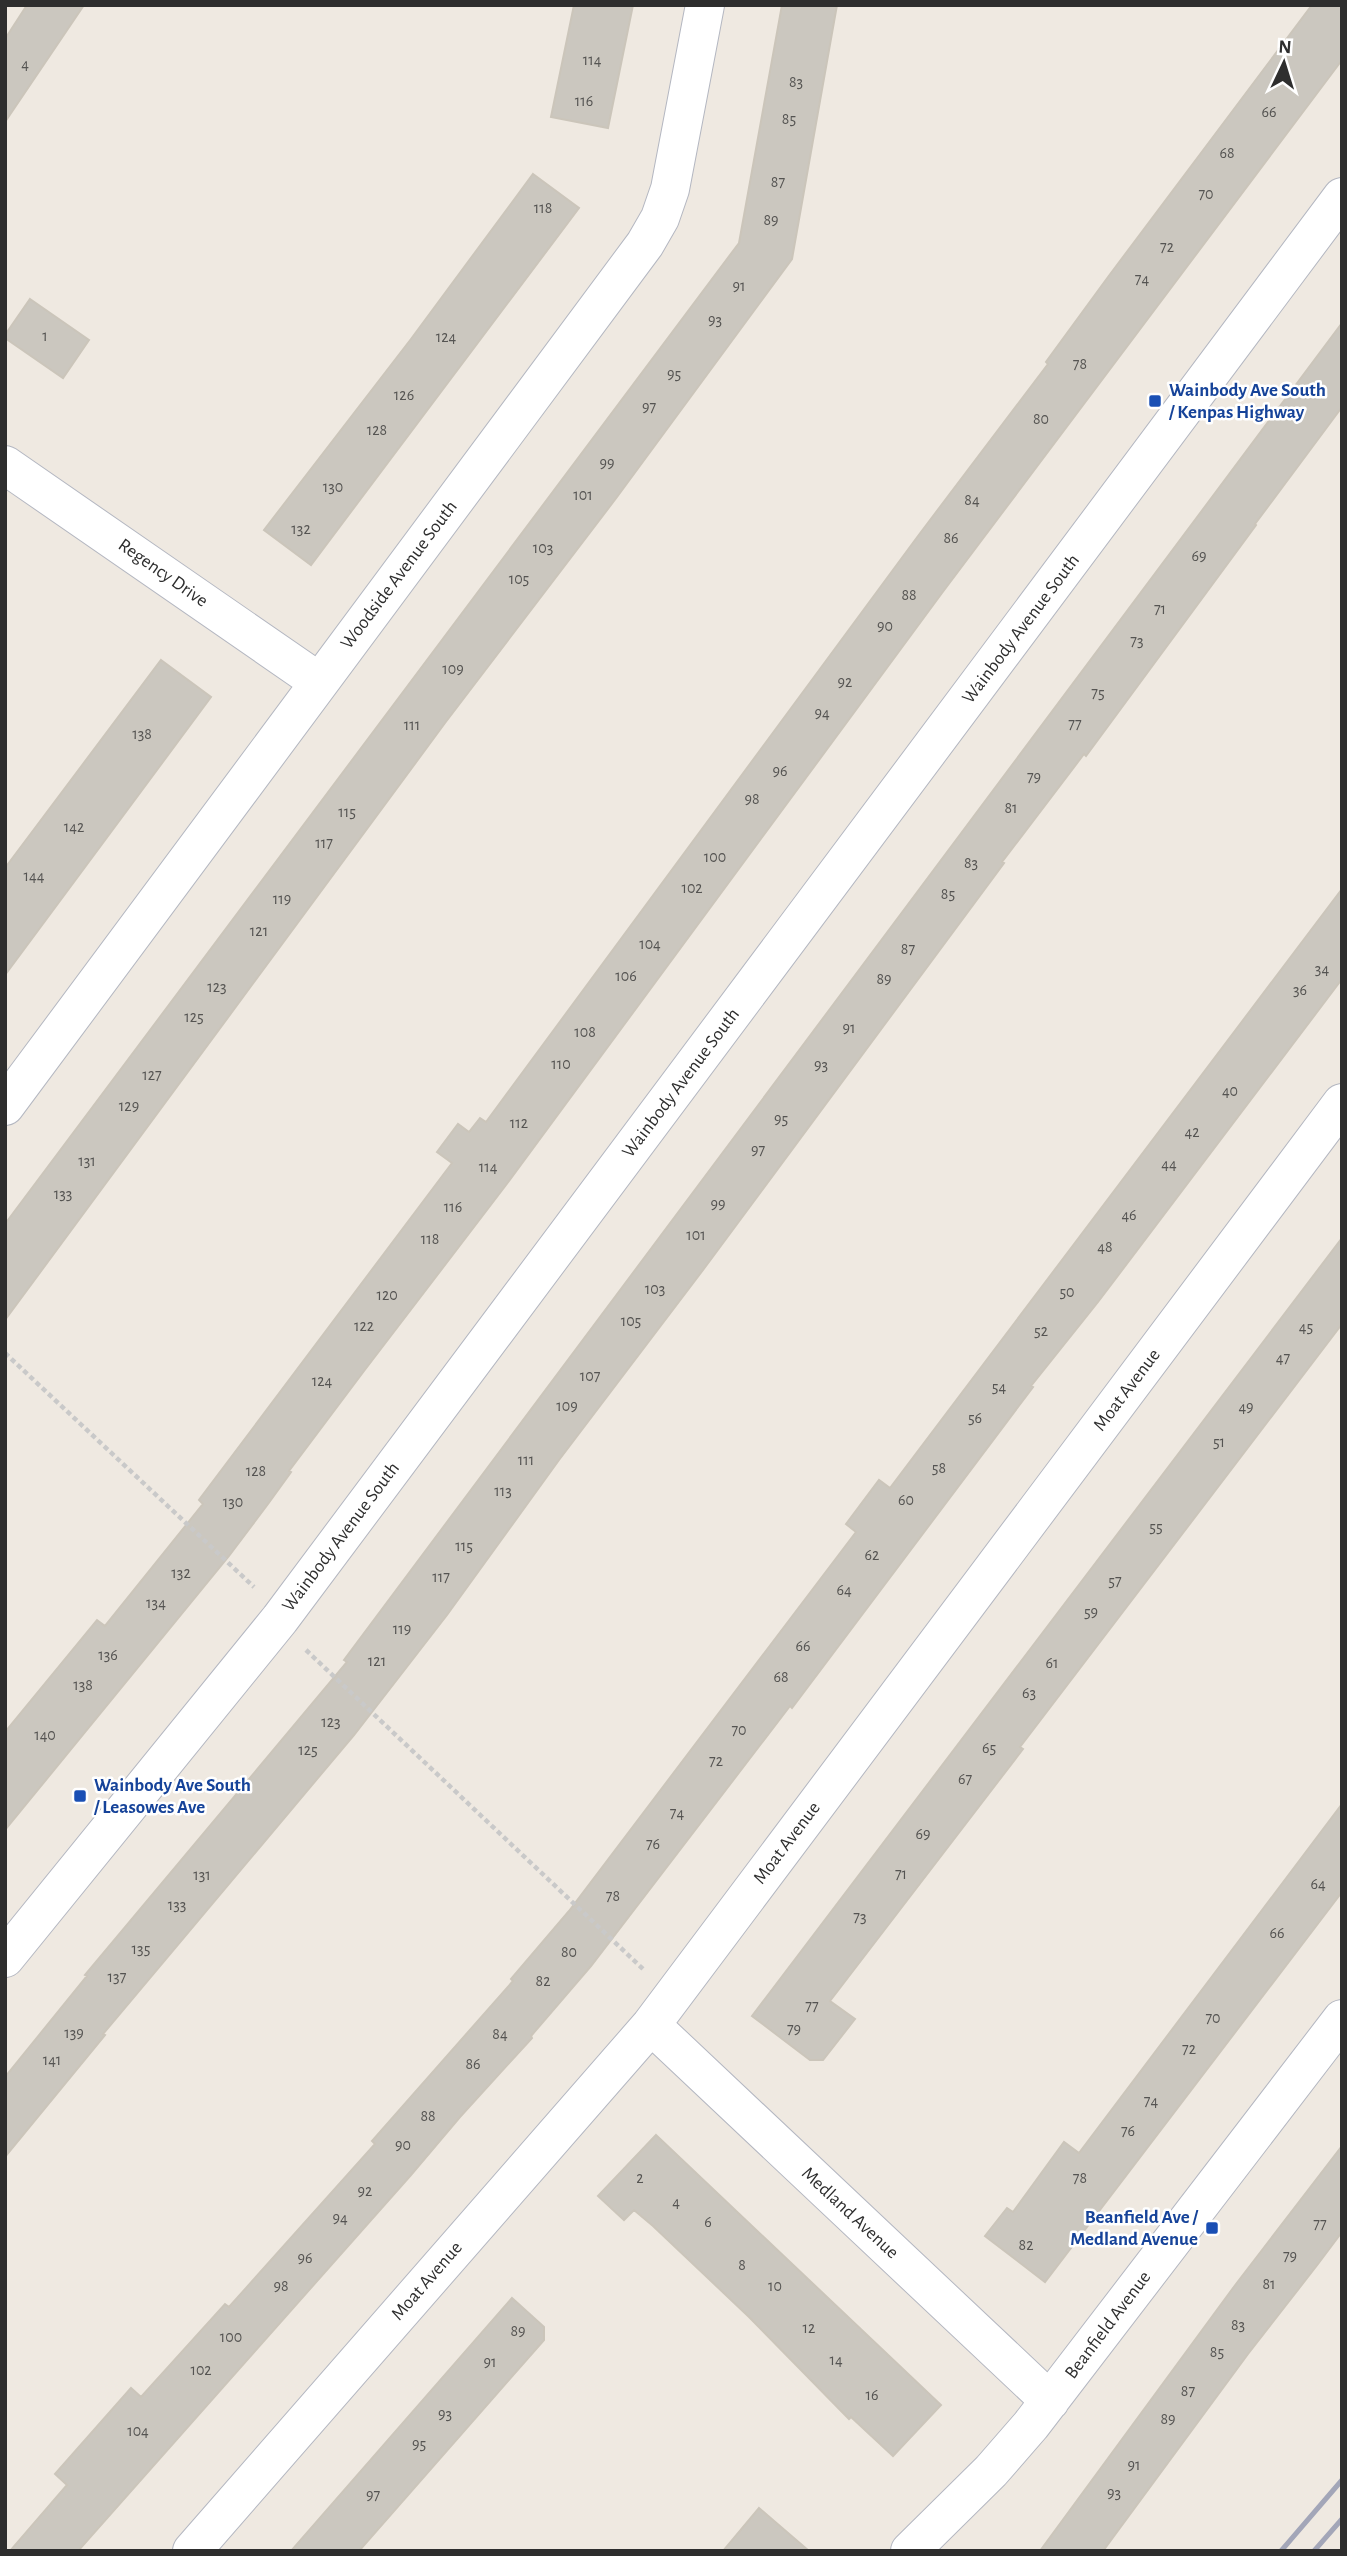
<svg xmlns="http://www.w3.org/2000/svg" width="1347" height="2556" font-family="'Alegreya Sans',sans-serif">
  <rect width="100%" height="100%" fill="#efe9e1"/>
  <path fill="#cbc7bf" stroke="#cbc5ba" stroke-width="2" d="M27,5H84L5,122V39Z
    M574,5H633L608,128L551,117Z
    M782,5H837L792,259L617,497L445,723L5,1320V1224L739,243Z
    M1312,5H1342V60L942,593L506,1185L364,1371L289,1471L291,1472L268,1504L229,1556L5,1830V1732L97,1620L105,1626L203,1504L199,1500L452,1163L437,1152L458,1124L469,1132L480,1118L486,1122L918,536L1048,364L1046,362L1108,277Z
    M533,174L579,208L311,565L264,530L411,339Z
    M30,299L89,340L63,378L5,338V335Z
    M1342,323V407L1255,524L1256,525L1086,756L1084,754L1002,862L1004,863L706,1266L559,1460L447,1615L354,1735L103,2034L105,2035L5,2157V2077L87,1976L85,1975L347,1662L344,1660Z
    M161,660L211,697L5,975V868Z
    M1342,889V979L1098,1302L1031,1386L1033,1387L792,1708L790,1706L591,1966L531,2036L532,2038L460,2117L411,2175L78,2551H10L67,2485L55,2474L131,2388L141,2397L225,2304L229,2307L375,2144L372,2141L513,1981L511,1979L569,1911L856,1532L846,1524L879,1480L890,1488Z
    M1342,1238V1324L1020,1747L1023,1749L830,2001L855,2019L823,2060H810L752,2016Z
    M1342,1804V1892L1045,2282L985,2236L1007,2208L1013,2212L1064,2142L1079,2153Z
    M656,2135L941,2405L893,2456L851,2417L849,2419L749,2317L653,2226L634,2210L624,2220L598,2196Z
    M1342,2146V2232L1318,2264L1248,2354L1103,2551H1040L1236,2284Z
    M512,2298L544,2327V2340L359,2551H291Z
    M759,2508L809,2551H723Z"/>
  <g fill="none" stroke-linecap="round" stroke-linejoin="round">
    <defs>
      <path id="minor" d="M5,465L319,682
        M5,1106L645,244L660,218L670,189L705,5
        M5,1958L280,1619L1342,197
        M651,2025L1050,2401
        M192,2551L651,2025L1342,1103
        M910,2551L991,2471L1031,2425L1342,2019"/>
    </defs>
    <use href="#minor" stroke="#b4b7c1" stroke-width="40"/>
    <path stroke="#c9c9c9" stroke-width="4.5" stroke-dasharray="5 3.5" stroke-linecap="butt" d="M5,1353L254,1587
      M306,1650L643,1969"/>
    <use href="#minor" stroke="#fff" stroke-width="38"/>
    <path stroke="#a3a6b8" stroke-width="5" d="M1281,2551L1342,2480
      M1314,2551L1342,2519"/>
  </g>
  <g fill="#1a4fb4" stroke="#fff" stroke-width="2.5">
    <rect x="1148" y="394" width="14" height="14" rx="3.5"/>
    <rect x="73" y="1789" width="14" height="14" rx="3.5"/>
    <rect x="1205" y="2221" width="14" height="14" rx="3.5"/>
  </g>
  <g text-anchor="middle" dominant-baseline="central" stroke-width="5" stroke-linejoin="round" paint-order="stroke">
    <g font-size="16" fill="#555452">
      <text x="592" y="60">114</text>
      <text x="25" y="64">4</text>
      <text x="796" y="82">83</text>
      <text x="584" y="101">116</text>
      <text x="1269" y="112">66</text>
      <text x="789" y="119">85</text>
      <text x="1227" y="153">68</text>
      <text x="778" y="182">87</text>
      <text x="1206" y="194">70</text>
      <text x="543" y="208">118</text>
      <text x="771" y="220">89</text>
      <text x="1167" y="247">72</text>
      <text x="1142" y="279">74</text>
      <text x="739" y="286">91</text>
      <text x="715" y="320">93</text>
      <text x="45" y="336">1</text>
      <text x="446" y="337">124</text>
      <text x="1080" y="364">78</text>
      <text x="674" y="374">95</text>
      <text x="404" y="395">126</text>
      <text x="649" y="407">97</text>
      <text x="1041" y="419">80</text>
      <text x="377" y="430">128</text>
      <text x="607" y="463">99</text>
      <text x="333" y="487">130</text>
      <text x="583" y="495">101</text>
      <text x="972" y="500">84</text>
      <text x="301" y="529">132</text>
      <text x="951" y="538">86</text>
      <text x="543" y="548">103</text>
      <text x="1199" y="556">69</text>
      <text x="519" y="579">105</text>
      <text x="909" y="595">88</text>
      <text x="1160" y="609">71</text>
      <text x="885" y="626">90</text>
      <text x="1137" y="641">73</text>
      <text x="453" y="669">109</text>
      <text x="845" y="682">92</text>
      <text x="1098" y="693">75</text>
      <text x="822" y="713">94</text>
      <text x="1075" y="724">77</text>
      <text x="412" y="725">111</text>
      <text x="142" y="734">138</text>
      <text x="780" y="771">96</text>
      <text x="1034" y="777">79</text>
      <text x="752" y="799">98</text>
      <text x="1011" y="808">81</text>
      <text x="347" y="812">115</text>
      <text x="74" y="827">142</text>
      <text x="324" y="843">117</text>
      <text x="715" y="857">100</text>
      <text x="971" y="863">83</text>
      <text x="34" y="876">144</text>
      <text x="692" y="888">102</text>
      <text x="948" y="894">85</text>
      <text x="282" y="899">119</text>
      <text x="259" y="931">121</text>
      <text x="650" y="944">104</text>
      <text x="908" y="949">87</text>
      <text x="1322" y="969">34</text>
      <text x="626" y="976">106</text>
      <text x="884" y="979">89</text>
      <text x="217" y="987">123</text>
      <text x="1300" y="990">36</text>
      <text x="194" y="1017">125</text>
      <text x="849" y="1028">91</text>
      <text x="585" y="1032">108</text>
      <text x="561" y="1064">110</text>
      <text x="821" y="1065">93</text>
      <text x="152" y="1075">127</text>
      <text x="1230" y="1091">40</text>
      <text x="129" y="1106">129</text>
      <text x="781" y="1119">95</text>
      <text x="519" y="1123">112</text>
      <text x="1192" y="1132">42</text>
      <text x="758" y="1150">97</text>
      <text x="87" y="1161">131</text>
      <text x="1169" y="1164">44</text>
      <text x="488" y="1167">114</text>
      <text x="63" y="1194">133</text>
      <text x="718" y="1204">99</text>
      <text x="453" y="1207">116</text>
      <text x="1129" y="1215">46</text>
      <text x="696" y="1235">101</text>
      <text x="430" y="1239">118</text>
      <text x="1105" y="1247">48</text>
      <text x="655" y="1289">103</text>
      <text x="1067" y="1292">50</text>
      <text x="387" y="1295">120</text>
      <text x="631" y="1321">105</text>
      <text x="364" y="1326">122</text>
      <text x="1306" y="1327">45</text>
      <text x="1041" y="1331">52</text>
      <text x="1283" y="1358">47</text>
      <text x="590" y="1376">107</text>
      <text x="322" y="1381">124</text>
      <text x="999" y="1387">54</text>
      <text x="567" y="1406">109</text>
      <text x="1246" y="1407">49</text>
      <text x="975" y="1418">56</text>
      <text x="1219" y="1442">51</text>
      <text x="526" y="1460">111</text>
      <text x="939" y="1468">58</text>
      <text x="256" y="1471">128</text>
      <text x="503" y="1491">113</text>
      <text x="906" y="1500">60</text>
      <text x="233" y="1502">130</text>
      <text x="1156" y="1527">55</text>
      <text x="464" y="1546">115</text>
      <text x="872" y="1555">62</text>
      <text x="181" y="1573">132</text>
      <text x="441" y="1577">117</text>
      <text x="1115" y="1581">57</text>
      <text x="844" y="1590">64</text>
      <text x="156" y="1603">134</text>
      <text x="1091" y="1612">59</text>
      <text x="402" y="1629">119</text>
      <text x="803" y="1646">66</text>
      <text x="108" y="1655">136</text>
      <text x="377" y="1661">121</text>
      <text x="1052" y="1663">61</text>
      <text x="781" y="1677">68</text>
      <text x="83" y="1685">138</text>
      <text x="1029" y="1693">63</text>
      <text x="331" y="1722">123</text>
      <text x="739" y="1730">70</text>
      <text x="45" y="1735">140</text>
      <text x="989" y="1748">65</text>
      <text x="308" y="1750">125</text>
      <text x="716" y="1761">72</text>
      <text x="965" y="1779">67</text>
      <text x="677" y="1813">74</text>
      <text x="923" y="1834">69</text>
      <text x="653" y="1844">76</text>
      <text x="901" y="1874">71</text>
      <text x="202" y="1875">131</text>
      <text x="1318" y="1884">64</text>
      <text x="613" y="1896">78</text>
      <text x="177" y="1905">133</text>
      <text x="860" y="1917">73</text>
      <text x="1277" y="1933">66</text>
      <text x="141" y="1949">135</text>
      <text x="569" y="1952">80</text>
      <text x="117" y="1977">137</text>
      <text x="543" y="1981">82</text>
      <text x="812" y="2006">77</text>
      <text x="1213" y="2018">70</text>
      <text x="794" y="2029">79</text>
      <text x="74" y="2033">139</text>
      <text x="500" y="2034">84</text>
      <text x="1189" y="2049">72</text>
      <text x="52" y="2060">141</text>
      <text x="473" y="2064">86</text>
      <text x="1151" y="2101">74</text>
      <text x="428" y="2116">88</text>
      <text x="1128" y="2131">76</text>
      <text x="403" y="2145">90</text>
      <text x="640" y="2178">2</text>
      <text x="1080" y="2178">78</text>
      <text x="365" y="2191">92</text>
      <text x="676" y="2202">4</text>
      <text x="340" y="2218">94</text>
      <text x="708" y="2222">6</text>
      <text x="1320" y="2224">77</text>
      <text x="1026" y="2245">82</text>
      <text x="1290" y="2256">79</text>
      <text x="305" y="2258">96</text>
      <text x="742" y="2265">8</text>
      <text x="1269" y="2284">81</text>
      <text x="281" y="2286">98</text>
      <text x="775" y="2286">10</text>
      <text x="1238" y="2325">83</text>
      <text x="809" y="2328">12</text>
      <text x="518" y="2331">89</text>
      <text x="231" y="2337">100</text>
      <text x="1217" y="2352">85</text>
      <text x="836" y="2360">14</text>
      <text x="490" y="2362">91</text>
      <text x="201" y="2370">102</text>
      <text x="1188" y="2391">87</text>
      <text x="872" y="2395">16</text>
      <text x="445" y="2414">93</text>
      <text x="1168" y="2419">89</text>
      <text x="138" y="2431">104</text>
      <text x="419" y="2444">95</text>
      <text x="1134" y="2465">91</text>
      <text x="1114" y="2493">93</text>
      <text x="373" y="2495">97</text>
    </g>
    <g font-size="19" font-weight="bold" fill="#164399" stroke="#fff" text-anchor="start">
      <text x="1169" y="390">Wainbody Ave South<tspan x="1169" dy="22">/ Kenpas Highway</tspan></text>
      <text x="94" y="1785">Wainbody Ave South<tspan x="94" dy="22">/ Leasowes Ave</tspan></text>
      <text x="1198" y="2217" text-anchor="end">Beanfield Ave /<tspan x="1198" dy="22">Medland Avenue</tspan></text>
    </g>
    <g font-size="19" fill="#2e2e2e" stroke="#fff">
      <text transform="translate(163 573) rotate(35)">Regency Drive</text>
      <text transform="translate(399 575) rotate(-53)">Woodside Avenue South</text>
      <text transform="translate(1021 629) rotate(-53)">Wainbody Avenue South</text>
      <text transform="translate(681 1083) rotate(-53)">Wainbody Avenue South</text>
      <text transform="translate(1127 1390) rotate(-53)">Moat Avenue</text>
      <text transform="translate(341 1537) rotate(-53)">Wainbody Avenue South</text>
      <text transform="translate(787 1843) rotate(-53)">Moat Avenue</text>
      <text transform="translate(850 2213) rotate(43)">Medland Avenue</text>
      <text transform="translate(427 2281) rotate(-49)">Moat Avenue</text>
      <text transform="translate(1108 2325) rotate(-53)">Beanfield Avenue</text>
    </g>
  </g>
  <rect width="1347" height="2556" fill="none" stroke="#2e2e2e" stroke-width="14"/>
  <g transform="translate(1284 63) rotate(4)" stroke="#ffffff" stroke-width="5" paint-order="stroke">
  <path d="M0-5L12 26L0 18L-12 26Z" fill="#2e2e2e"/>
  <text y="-10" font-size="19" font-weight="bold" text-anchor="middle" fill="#2e2e2e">N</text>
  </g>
</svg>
